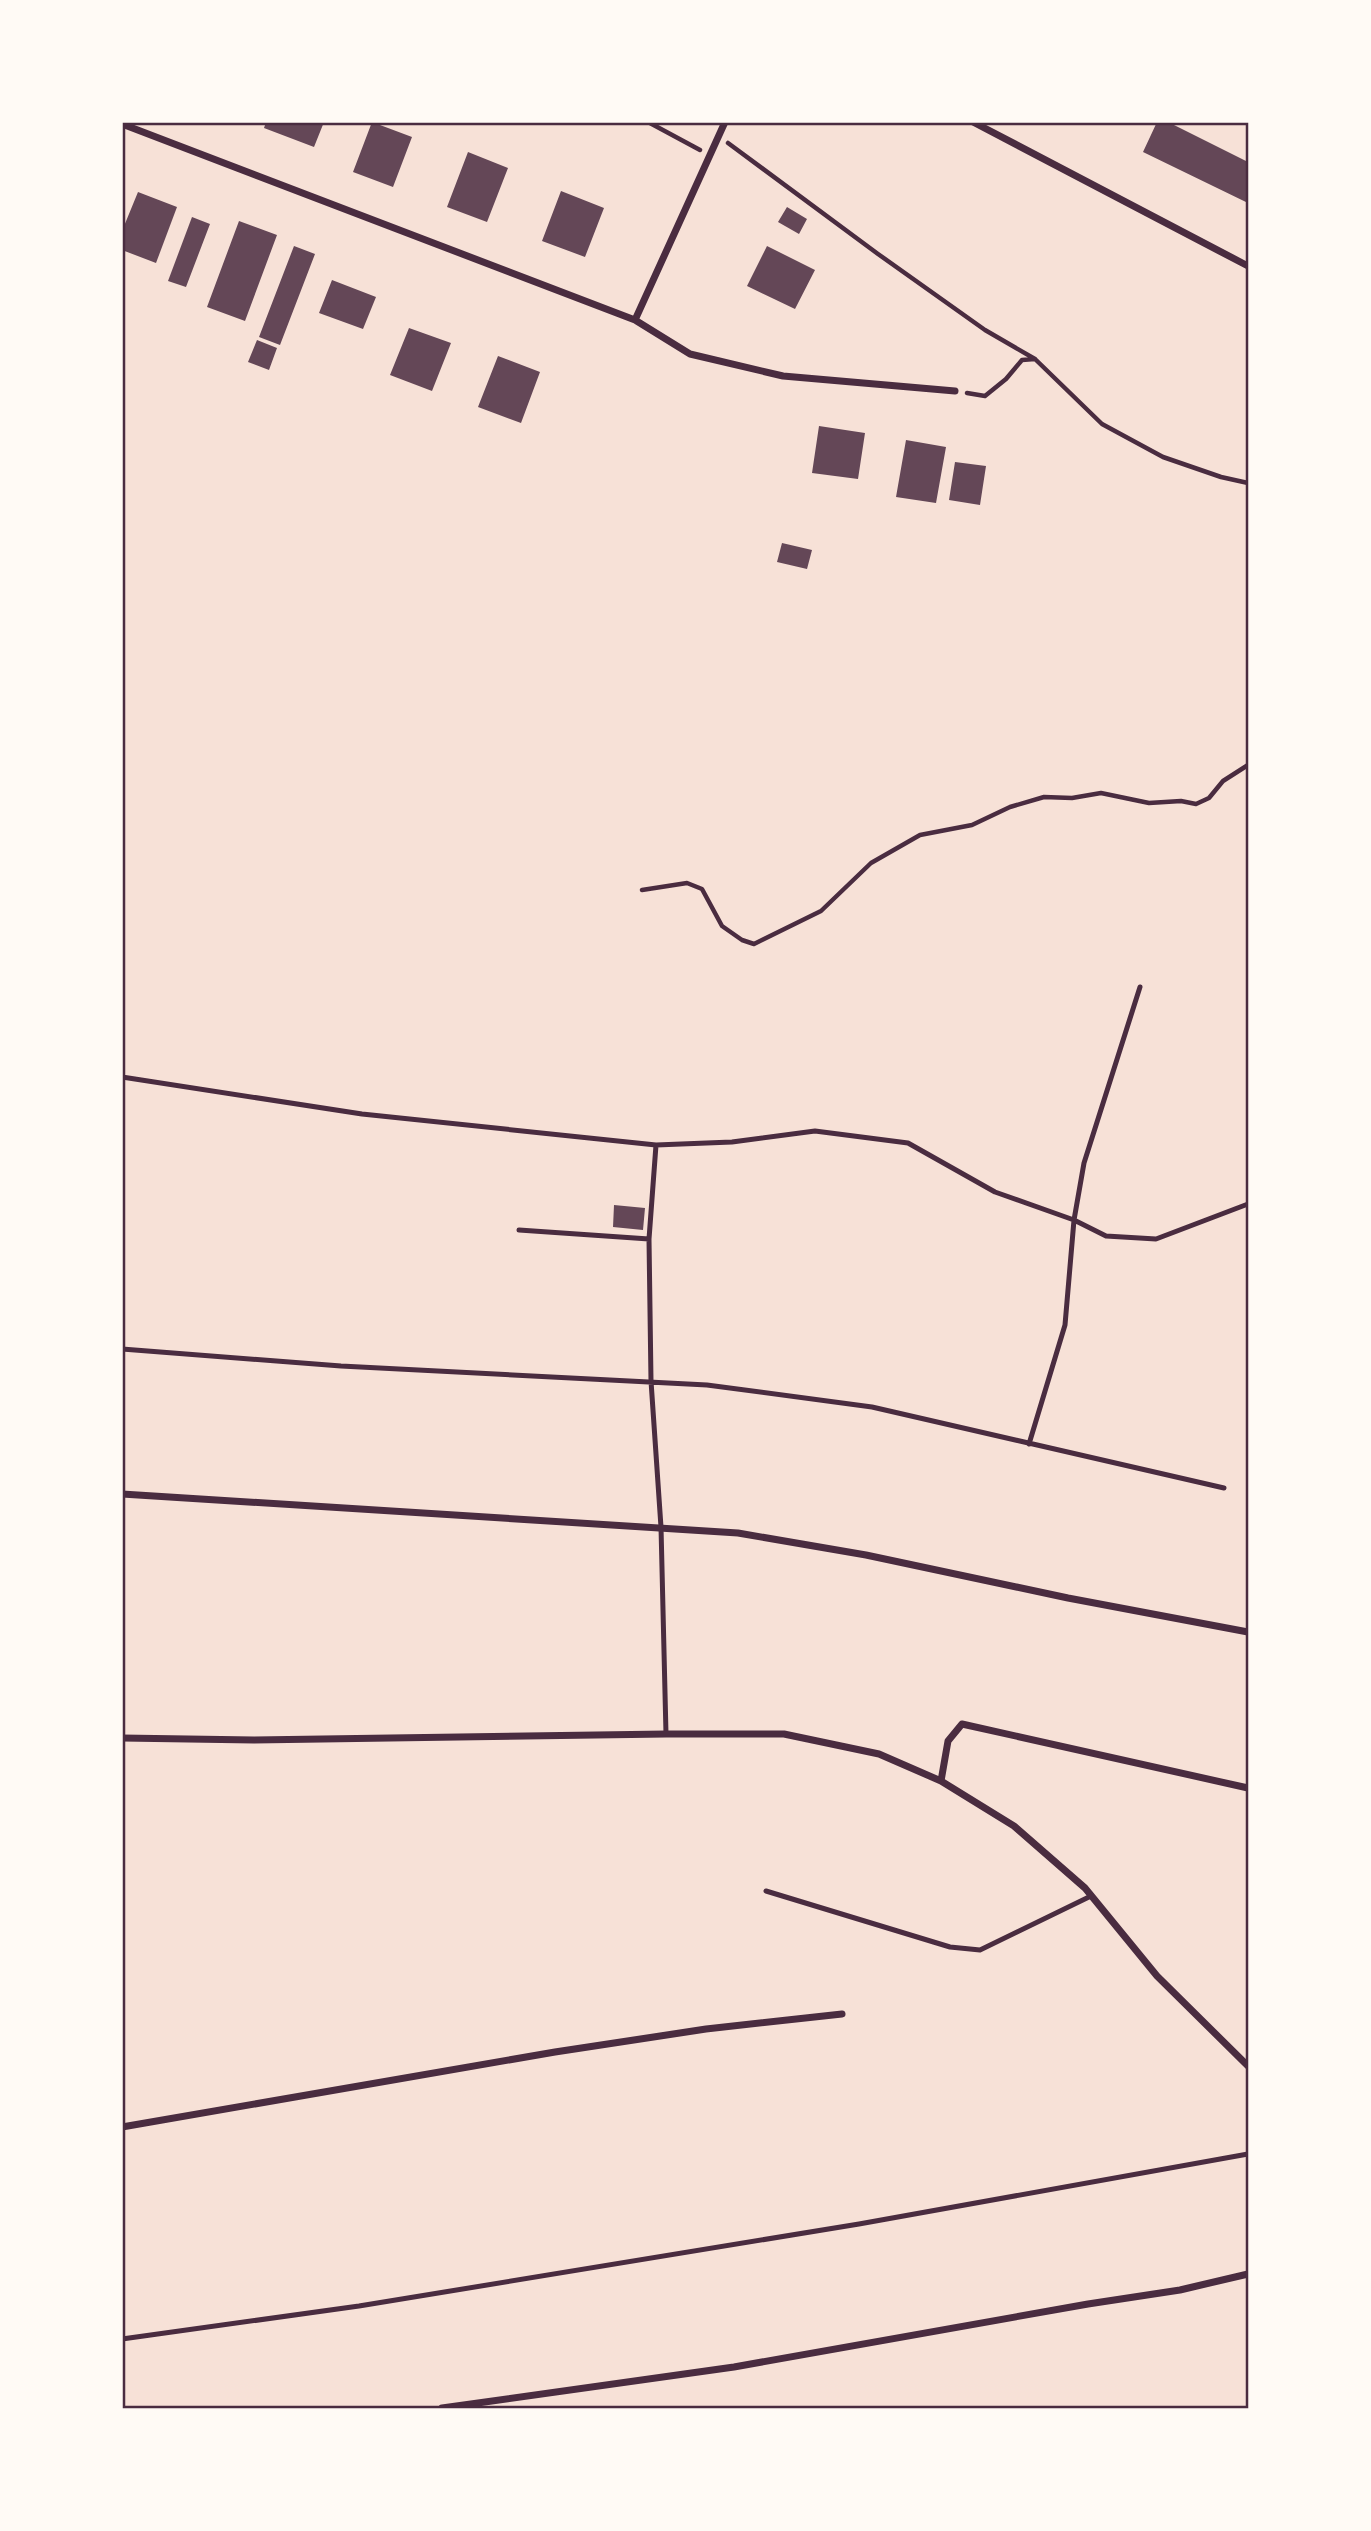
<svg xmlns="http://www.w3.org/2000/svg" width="1371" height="2531" font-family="'DejaVu Sans',sans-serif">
  <rect width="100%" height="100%" fill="#f7e1d7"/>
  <path fill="#644757" d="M266,122H324L314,147L264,128Z
    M372,122L412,137L393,187L353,172Z
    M1157,122H1168L1248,162V203L1143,152Z
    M468,152L508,168L487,222L447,207Z
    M561,191L604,208L585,257L542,241Z
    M138,192L177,207L156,263L122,250V231Z
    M787,207L807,219L799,234L778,222Z
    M192,217L210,224L186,287L168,281Z
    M239,221L277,235L245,321L207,307Z
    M294,246L315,254L280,345L259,337Z
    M767,246L815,270L795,309L747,286Z
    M332,280L376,297L363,329L319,313Z
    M409,328L451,343L432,391L390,375Z
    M257,340L277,348L269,370L248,362Z
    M498,356L540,372L521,423L478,407Z
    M819,426L865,433L858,479L812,473Z
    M906,440L946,447L936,503L896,497Z
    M955,462L986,466L980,505L949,500Z
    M782,543L812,550L807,569L777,562Z
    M614,1205L645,1208L643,1230L613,1227Z"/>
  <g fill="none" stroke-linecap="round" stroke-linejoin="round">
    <path stroke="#4a2c40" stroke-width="4.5" d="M648,122L700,150
      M728,143L878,254L985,330L1035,359
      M967,393L985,396L1006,379L1022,360L1035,359L1102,424L1163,457L1221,477L1248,483
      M642,890L687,883L702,889L722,926L742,940L754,944L821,911L871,863L920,835L972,825L1010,807L1044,797L1072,798L1101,793L1149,803L1181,801L1196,804L1209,798L1223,781L1248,765"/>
    <path stroke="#4a2c40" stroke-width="5" d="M122,1077L362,1114L656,1145L732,1142L815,1131L908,1143L995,1192L1074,1220L1106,1236L1156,1239L1248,1204
      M519,1230L649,1239L656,1145
      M649,1239L651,1381L661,1527L666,1734
      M122,1349L341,1366L707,1385L872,1407L1224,1488
      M1029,1444L1065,1325L1074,1220L1084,1163L1140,987
      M766,1891L950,1947L980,1950L1091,1896
      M122,2339L359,2306L859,2224L1248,2154"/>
    <path stroke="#4a2c40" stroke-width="7" d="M973,122L1248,266
      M122,124L635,320L690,354L783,376L955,391
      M635,320L725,122
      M122,1494L738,1533L866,1555L1068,1598L1248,1632
      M122,1738L254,1740L666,1734H784L879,1754L941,1781L1014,1826L1085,1888L1157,1976L1248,2066
      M941,1781L948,1741L962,1724L1248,1788
      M122,2127L555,2052L706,2029L842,2014
      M442,2408L734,2367L1088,2304L1180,2290L1248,2274"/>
  </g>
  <rect width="1371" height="2531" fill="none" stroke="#fffaf5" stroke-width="248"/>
  <rect x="124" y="124" width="1123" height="2283" fill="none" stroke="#4a2c40" stroke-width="2.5"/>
</svg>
